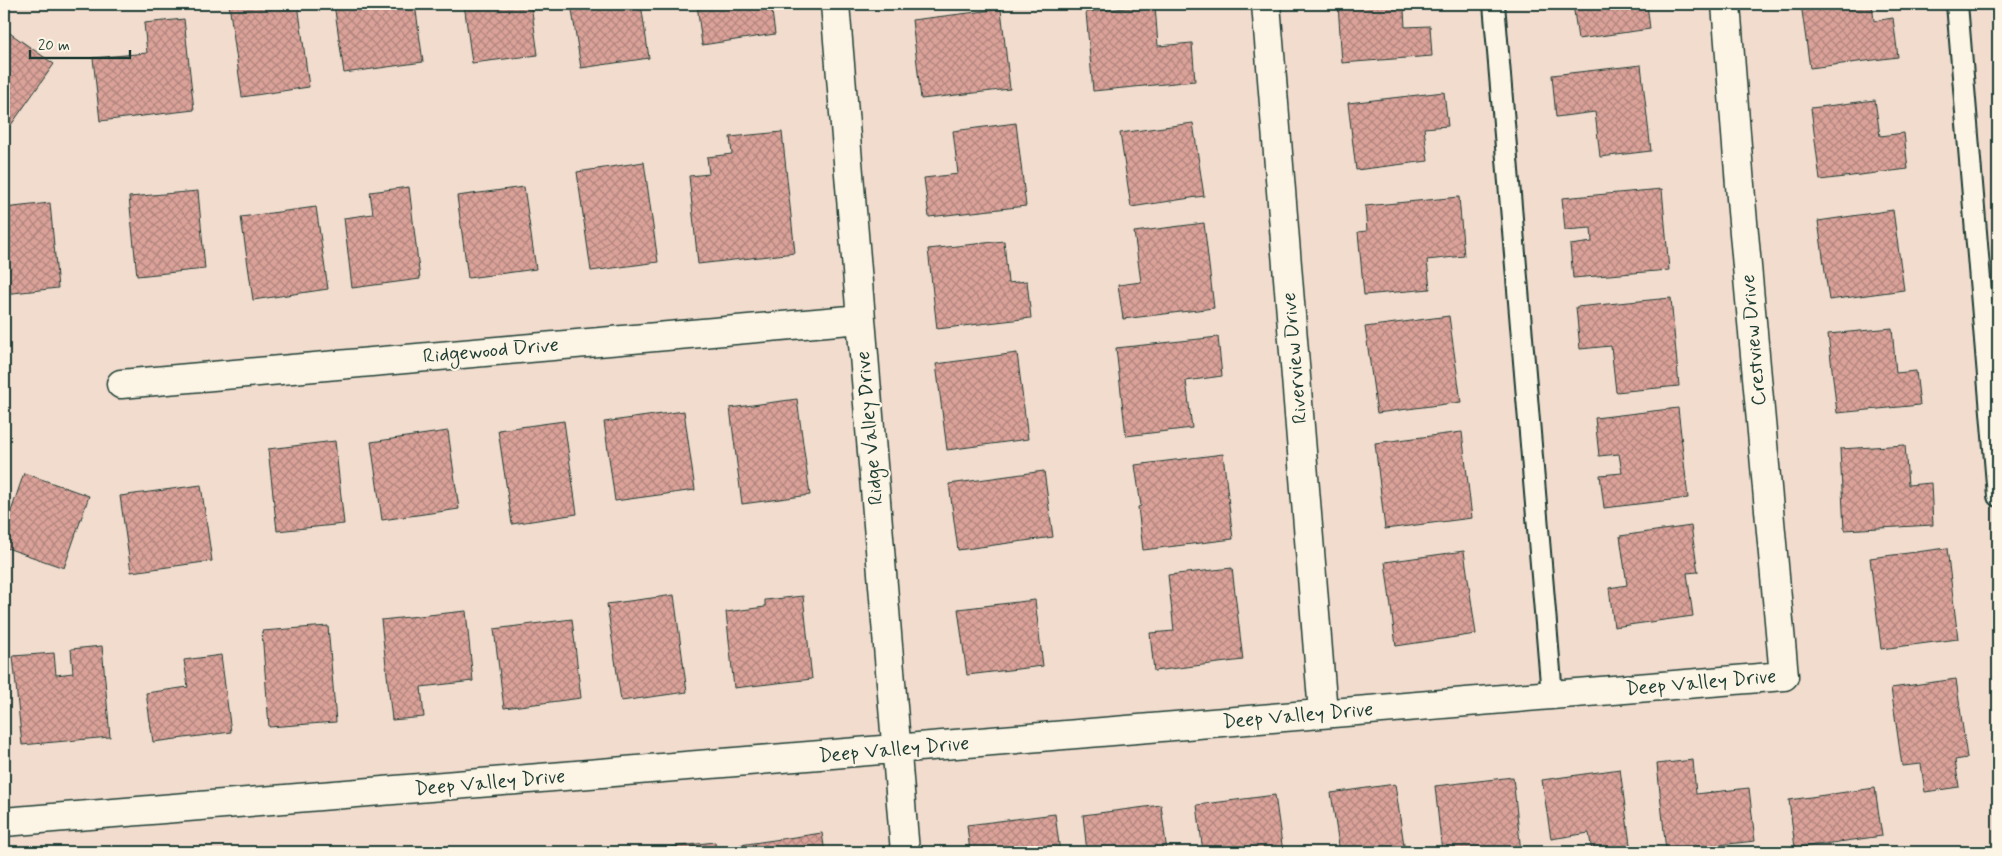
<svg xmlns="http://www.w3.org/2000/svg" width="2002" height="856" font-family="Mynerve,sans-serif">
  <defs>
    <pattern id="building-cross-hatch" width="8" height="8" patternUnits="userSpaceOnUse" patternTransform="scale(1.25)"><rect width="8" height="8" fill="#dba299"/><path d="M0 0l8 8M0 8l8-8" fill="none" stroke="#b1857e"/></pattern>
  </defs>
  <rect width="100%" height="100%" fill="#f2dcce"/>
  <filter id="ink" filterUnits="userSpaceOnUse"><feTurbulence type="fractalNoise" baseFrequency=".02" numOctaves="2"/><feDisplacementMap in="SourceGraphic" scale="10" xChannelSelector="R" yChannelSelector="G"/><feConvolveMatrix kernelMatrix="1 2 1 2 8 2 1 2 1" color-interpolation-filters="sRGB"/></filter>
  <g filter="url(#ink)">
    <path fill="url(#building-cross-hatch)" stroke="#1f3d34" d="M229,4H298L309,87L242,97Z
      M334,4H415L423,62L344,73Z
      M464,4H531L538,55L472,63Z
      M571,4H641L649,58L581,68Z
      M697,4H771L775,34L702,45Z
      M1338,4H1436V7L1404,9L1405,27L1430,26L1432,56L1342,63Z
      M1573,4H1647L1650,29L1578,39Z
      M1801,4H1872L1874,21L1893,18L1898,57L1810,68Z
      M1155,5L1158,46L1192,43L1195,81L1093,91L1086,12Z
      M1001,9L1010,89L921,99L912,20Z
      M184,19L194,110L100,121L93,58L147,53L144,23Z
      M4,29L54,64L11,125L4,120Z
      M1641,65L1651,151L1600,157L1595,112L1556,117L1552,75Z
      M1444,92L1448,126L1424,128L1428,161L1356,170L1348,103Z
      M1875,100L1880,136L1904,133L1908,169L1820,180L1811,108Z
      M1016,123L1026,206L929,217L924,178L958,174L953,131Z
      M1193,123L1204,196L1131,207L1120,133Z
      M782,132L795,253L698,264L689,176L709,174L707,157L732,154L730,137Z
      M644,162L658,262L591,271L577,172Z
      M409,187L420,279L352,288L344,218L373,214L370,192Z
      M524,187L536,269L468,278L457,196Z
      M1662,189L1669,270L1573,278L1570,245L1592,242L1591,228L1565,230L1562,198Z
      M198,191L205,269L137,276L129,197Z
      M1459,197L1464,256L1427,260L1430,289L1364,295L1358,232L1367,231L1365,206Z
      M50,203L58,288L4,294V208Z
      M316,207L328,289L253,300L241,217Z
      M1893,210L1904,290L1829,300L1818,221Z
      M1204,223L1214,308L1123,319L1118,285L1141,282L1134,232Z
      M1004,241L1008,283L1027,281L1031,318L937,329L928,249Z
      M1671,298L1679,386L1616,392L1611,346L1580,349L1576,307Z
      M1449,316L1461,402L1377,413L1365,327Z
      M1892,328L1896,373L1916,371L1920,405L1837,413L1828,334Z
      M1218,337L1222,376L1186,381L1192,428L1126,436L1116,348Z
      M1017,353L1028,439L947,450L936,364Z
      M797,399L810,495L742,504L730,408Z
      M1678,408L1688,498L1604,508L1600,475L1622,473L1619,454L1599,456L1595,418Z
      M684,411L695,490L615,501L604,422Z
      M564,421L577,514L512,524L498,430Z
      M448,431L459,509L382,520L371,442Z
      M1462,432L1472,518L1385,529L1375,443Z
      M335,441L344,524L277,531L268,449Z
      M1905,445L1908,485L1931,483L1933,525L1844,530L1840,449Z
      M1223,454L1233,539L1143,550L1138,507L1141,506L1135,465Z
      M1044,471L1053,537L958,550L949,484Z
      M24,473L89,496L64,568L4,547V532Z
      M201,485L212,561L131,572L120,496Z
      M1691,526L1698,572L1687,573L1693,616L1614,627L1609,588L1627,585L1620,536Z
      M1947,548L1958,639L1881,649L1870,558Z
      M1464,551L1476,634L1396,646L1385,562Z
      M1232,568L1243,660L1154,671L1150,633L1174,631L1168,575Z
      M674,595L687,692L621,701L607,604Z
      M803,596L812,679L734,688L726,612L765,607V600Z
      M1035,600L1043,666L967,675L958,609Z
      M466,611L473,681L421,687L424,717L392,720L381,620Z
      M572,619L581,698L504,708L494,629Z
      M328,626L336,722L269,727L262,631Z
      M102,646L110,737L22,745L13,656L54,653L56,675L73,673L71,649Z
      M221,655L231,732L153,742L146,693L188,687L184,660Z
      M1956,679L1967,758L1955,760L1959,787L1925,792L1921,764L1902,766L1891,688Z
      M1693,760L1696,794L1749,788L1755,841L1666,851L1657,764Z
      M1620,769L1631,852H1592L1589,833L1551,839L1542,780Z
      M1513,777L1521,852H1442L1435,786Z
      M1395,784L1405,852H1340L1331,793Z
      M1875,788L1882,836L1795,848L1789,800Z
      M1275,795L1283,852H1203L1197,805Z
      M1161,805L1167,852H1087L1083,815Z
      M1055,814L1060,852H970L967,825Z
      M822,833L825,852H741L740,845Z
      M715,842L716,852H626Z"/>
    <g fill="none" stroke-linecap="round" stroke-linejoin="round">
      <defs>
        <path id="service" d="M1494,4L1552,695
          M1957,4L1998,496"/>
        <path id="minor" d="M835,4L905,852
          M1266,4L1323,713
          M121,384L861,319
          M4,822L1784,676L1742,211L1726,4"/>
      </defs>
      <use href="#service" stroke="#1f3d34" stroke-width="24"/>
      <use href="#minor" stroke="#1f3d34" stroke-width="31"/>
      <use href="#service" stroke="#fcf5e5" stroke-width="20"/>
      <use href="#minor" stroke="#fcf5e5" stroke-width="28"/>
    </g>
  </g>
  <g text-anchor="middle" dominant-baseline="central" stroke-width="4.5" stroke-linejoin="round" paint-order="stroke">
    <g font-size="20" fill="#1f3d34" stroke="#fcf5e5">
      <text transform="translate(1754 340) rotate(-95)">Crestview Drive</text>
      <text transform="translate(491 351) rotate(-5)">Ridgewood Drive</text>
      <text transform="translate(1295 358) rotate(-95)">Riverview Drive</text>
      <text transform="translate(870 428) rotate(-95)">Ridge Valley Drive</text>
      <text transform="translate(1701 683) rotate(-5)">Deep Valley Drive</text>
      <text transform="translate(1298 716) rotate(-5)">Deep Valley Drive</text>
      <text transform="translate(894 750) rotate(-5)">Deep Valley Drive</text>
      <text transform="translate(490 783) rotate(-5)">Deep Valley Drive</text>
    </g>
  </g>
  <rect width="2002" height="856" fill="none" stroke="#fcf5e5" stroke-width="20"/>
  <rect x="10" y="10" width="1982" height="836" fill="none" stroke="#1f3d34" stroke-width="2" filter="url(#ink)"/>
  <path d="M30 50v8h100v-8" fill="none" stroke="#1f3d34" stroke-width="2.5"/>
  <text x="38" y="50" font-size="15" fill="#1f3d34" stroke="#fcf5e5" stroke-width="4" paint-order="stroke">20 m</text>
</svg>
